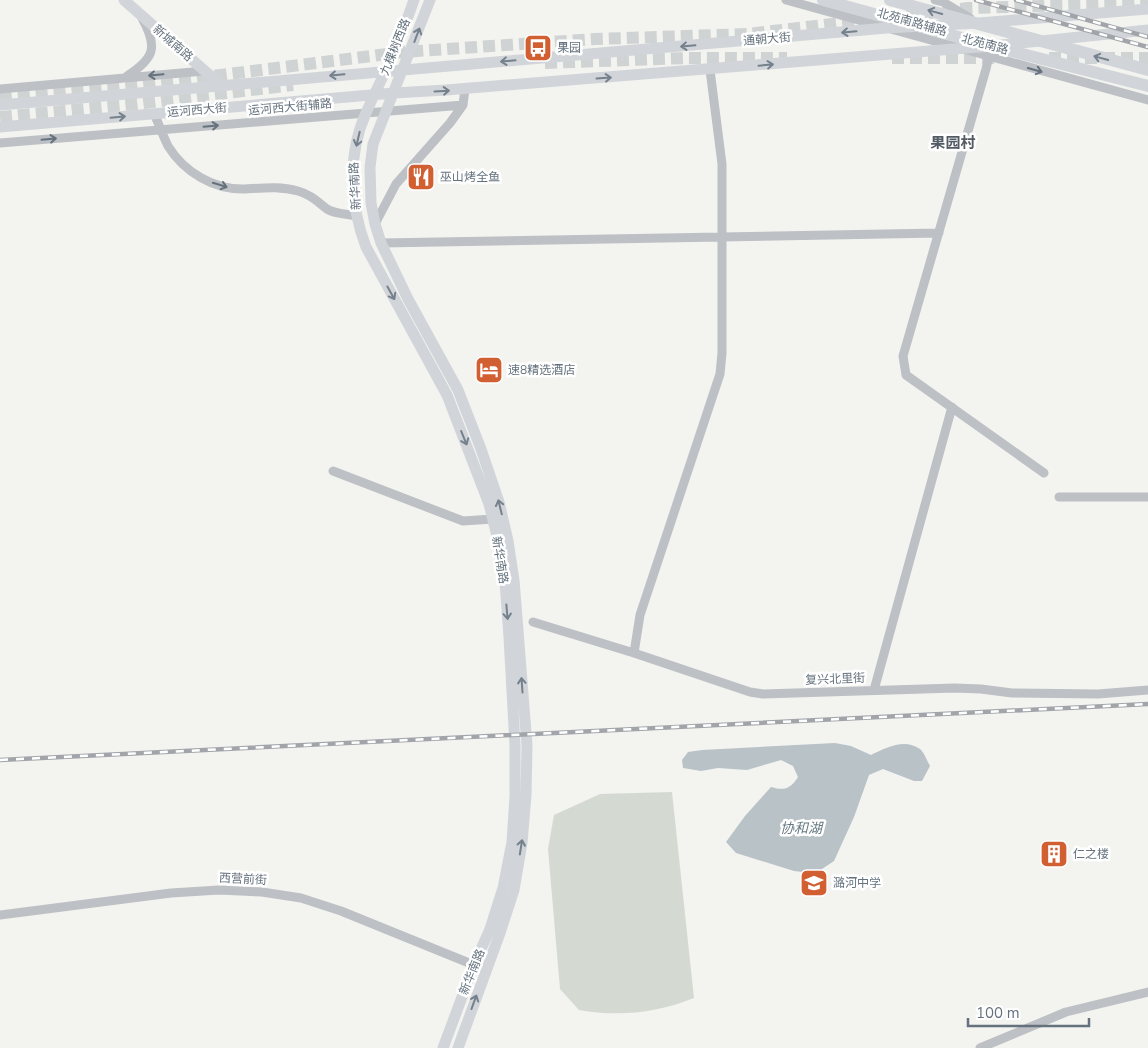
<svg xmlns="http://www.w3.org/2000/svg" width="1148" height="1048" font-family="'Nunito Sans','Noto Sans SC',sans-serif">
  <rect width="100%" height="100%" fill="#f3f3f0"/>
  <path fill="#d4dad1" d="M672,792L694,998C657,1013 618,1017 579,1010L560,989L548,849L554,815L600,794Z"/>
  <path fill="#b9c2c7" d="M835,743L851,746L871,755C886,748 904,738 920,749C924,752 927,761 930,766L922,781H914L883,769L869,775L854,817L834,861L819,871L811,873L794,871L736,853L726,842L745,816L771,787C785,791 790,789 798,777L793,766L781,760L747,770L718,768L701,771L683,768L682,760L688,752L702,750Z"/>
  <g fill="none" stroke-linecap="round" stroke-linejoin="round">
    <path stroke="#d0d3d4" stroke-width="12" stroke-dasharray="12 6" stroke-linecap="butt" d="M889,18L968,8L1148,3
      M892,58H997
      M1049,58H1148
      M545,63L687,58H787
      M0,99L134,86L403,52L595,39L748,34L866,20
      M0,117L136,104L293,85"/>
    <path stroke="#bdc0c4" stroke-width="9" d="M786,0L1148,100
      M935,0L943,2L970,18
      M991,46L986,69L903,356L906,375L1044,473
      M127,76C155,58 158,47 142,18
      M0,89L204,71
      M154,114C159,124 163,136 168,146C184,172 214,190 245,189C263,188 280,186 298,191C310,194 318,202 327,209C334,214 348,214 357,216
      M0,143L463,105
      M375,224L396,184L450,123L463,105L465,89
      M381,243L939,233
      M333,471L463,521L493,519
      M1059,497H1148
      M533,622L634,653L750,692L763,694L955,688L981,689L1012,693L1098,694L1148,690
      M634,653L640,615L720,374L722,353V164L710,70
      M874,690L952,407
      M0,915L171,893L219,890L262,892L301,898L341,911L474,965
      M980,1048L1066,1012L1148,992"/>
    <path stroke="#d1d5d9" stroke-width="11" d="M124,0L222,86
      M414,0C408,17 402,34 395,50C386,71 375,92 366,113C347,155 350,205 366,247L447,395L489,504L498,540L505,581L509,637L515,745V796L512,842L503,888L490,929L474,965L443,1048
      M430,0L373,144L370,167L371,203L375,224L381,243L408,299L458,390L481,449L499,502L508,541L514,580L527,745L526,795L522,843L514,890L500,933L458,1048
      M0,105L887,28L979,23L1148,9
      M0,127L394,93L446,90L991,46L1148,30"/>
    <path stroke="#d1d5d9" stroke-width="12" d="M823,0L991,46L1148,86
      M890,0L1148,70"/>
    <defs>
      <path id="rail" d="M976,0L1148,47
        M1016,0L1148,37
        M0,760L1148,704"/>
    </defs>
    <use href="#rail" stroke="#a1a5aa" stroke-width="4.5"/>
    <use href="#rail" stroke="#fff" stroke-width="2.5" stroke-dasharray="8" stroke-linecap="butt"/>
  </g>
  <defs><path id="oneway-shaft" d="M-6 0H5M1.5-3L5.5 0L1.5 3" fill="none" stroke-width="1.6" stroke-linecap="round" stroke-linejoin="round" transform="scale(1.25)"/></defs>
  <g stroke="#75818c">
    <use href="#oneway-shaft" transform="translate(935 12) rotate(-165)"/>
    <use href="#oneway-shaft" transform="translate(849 32) rotate(175)"/>
    <use href="#oneway-shaft" transform="translate(417 35) rotate(-69)"/>
    <use href="#oneway-shaft" transform="translate(688 46) rotate(175)"/>
    <use href="#oneway-shaft" transform="translate(1101 58) rotate(-165)"/>
    <use href="#oneway-shaft" transform="translate(508 61) rotate(175)"/>
    <use href="#oneway-shaft" transform="translate(766 65) rotate(-5)"/>
    <use href="#oneway-shaft" transform="translate(337 75) rotate(175)"/>
    <use href="#oneway-shaft" transform="translate(604 78) rotate(-4)"/>
    <use href="#oneway-shaft" transform="translate(442 91) rotate(-3)"/>
    <use href="#oneway-shaft" transform="translate(118 117) rotate(-5)"/>
    <use href="#oneway-shaft" transform="translate(358 139) rotate(103)"/>
    <use href="#oneway-shaft" transform="translate(391 293) rotate(61)"/>
    <use href="#oneway-shaft" transform="translate(464 438) rotate(68)"/>
    <use href="#oneway-shaft" transform="translate(500 507) rotate(-104)"/>
    <use href="#oneway-shaft" transform="translate(507 612) rotate(85)"/>
    <use href="#oneway-shaft" transform="translate(522 685) rotate(-94)"/>
    <use href="#oneway-shaft" transform="translate(521 847) rotate(-81)"/>
    <use href="#oneway-shaft" transform="translate(474 1002) rotate(-70)"/>
  </g>
  <g stroke="#65727e">
    <use href="#oneway-shaft" transform="translate(1035 70) rotate(16)"/>
    <use href="#oneway-shaft" transform="translate(156 75) rotate(175)"/>
    <use href="#oneway-shaft" transform="translate(211 126) rotate(-5)"/>
    <use href="#oneway-shaft" transform="translate(49 139) rotate(-5)"/>
    <use href="#oneway-shaft" transform="translate(220 185) rotate(17)"/>
  </g>
  <defs>
    <symbol id="bus-square" viewBox="-11 -11 22 22"><rect x="-9" y="-9" width="18" height="18" rx="4" fill="#d25f31" stroke="#fff"/><path d="M-5-6H5V4H4V6H2V4H-2V6H-4V4H-5ZM-3.5-4V0h7V-4ZM-3.5 1.2v1.5H-2V1.2ZM2 1.2v1.5H3.5V1.2Z" fill="#fff"/></symbol>
    <symbol id="restaurant-square" viewBox="-11 -11 22 22"><rect x="-9" y="-9" width="18" height="18" rx="4" fill="#d25f31" stroke="#fff"/><path d="M-5-6h1v4h1v-4h1v4h1v-4h1v5L-1.5 .5V6h-2V.5L-5-1ZM5-6V6H3V1.5H1.5Q1.5-4 5-6Z" fill="#fff"/></symbol>
    <symbol id="hotel-square" viewBox="-11 -11 22 22"><rect x="-9" y="-9" width="18" height="18" rx="4" fill="#d25f31" stroke="#fff"/><path d="M-6-4.5h1.5V1H6V5H4.5V3h-9V5H-6ZM-4 0a1.8 1.8 0 1 1 3.6 0ZM.5 0V-2.5h3Q6-2.5 6 0Z" fill="#fff"/></symbol>
    <symbol id="building-square" viewBox="-11 -11 22 22"><rect x="-9" y="-9" width="18" height="18" rx="4" fill="#d25f31" stroke="#fff"/><path d="M-4-6H4V6H1V3H-1V6H-4ZM-2.5-4.3h1.7v1.8h-1.7ZM.8-4.3h1.7v1.8H.8ZM-2.5-1h1.7V.8h-1.7ZM.8-1h1.7V.8H.8Z" fill="#fff"/></symbol>
    <symbol id="school-square" viewBox="-11 -11 22 22"><rect x="-9" y="-9" width="18" height="18" rx="4" fill="#d25f31" stroke="#fff"/><path d="M0-5L7-2L0 1L-7-2ZM-4 1L0 2.5L4 1V4Q0 6-4 4Z" fill="#fff"/></symbol>
  </defs>
  <g fill-rule="evenodd">
    <use href="#bus-square" x="522" y="32" width="32" height="32"/>
    <use href="#restaurant-square" x="405" y="161" width="32" height="32"/>
    <use href="#hotel-square" x="473" y="354" width="32" height="32"/>
    <use href="#building-square" x="1038" y="838" width="32" height="32"/>
    <use href="#school-square" x="798" y="867" width="32" height="32"/>
  </g>
  <g text-anchor="middle" dominant-baseline="central" stroke-width="5" stroke-linejoin="round" paint-order="stroke">
    <g font-size="12" fill="#65727e" stroke="#fff">
      <text transform="translate(912 22) rotate(16)">北苑南路辅路</text>
      <text transform="translate(767 39) rotate(-5)">通朝大街</text>
      <text transform="translate(173 43) rotate(41)">新城南路</text>
      <text transform="translate(985 44) rotate(15)">北苑南路</text>
      <text transform="translate(395 47) rotate(-68)">九棵树西路</text>
      <text transform="translate(290 107) rotate(-5)">运河西大街辅路</text>
      <text transform="translate(197 110) rotate(-5)">运河西大街</text>
      <text transform="translate(355 186) rotate(-93)">新华南路</text>
      <text transform="translate(500 560) rotate(81)">新华南路</text>
      <text transform="translate(835 679) rotate(-2)">复兴北里街</text>
      <text transform="translate(243 879) rotate(3)">西营前街</text>
      <text transform="translate(472 972) rotate(-68)">新华南路</text>
    </g>
    <g font-size="12" fill="#65727e" stroke="#fff" text-anchor="start">
      <text x="557" y="48">果园</text>
      <text x="440" y="177">巫山烤全鱼</text>
      <text x="508" y="370">速8精选酒店</text>
      <text x="1073" y="854">仁之楼</text>
      <text x="833" y="883">潞河中学</text>
    </g>
    <g font-size="14" font-style="italic" fill="#667982" stroke="#fff">
      <text x="801" y="828">协和湖</text>
    </g>
    <g font-size="15" font-weight="bold" fill="#525b64" stroke="#fff">
      <text x="953" y="143">果园村</text>
    </g>
  </g>
  <path d="M968 1018v8h121v-8" fill="none" stroke="#65727e" stroke-width="2.5"/>
  <text x="976" y="1018" font-size="15" fill="#65727e" stroke="#ffffff" stroke-width="4" paint-order="stroke">100 m</text>
</svg>
